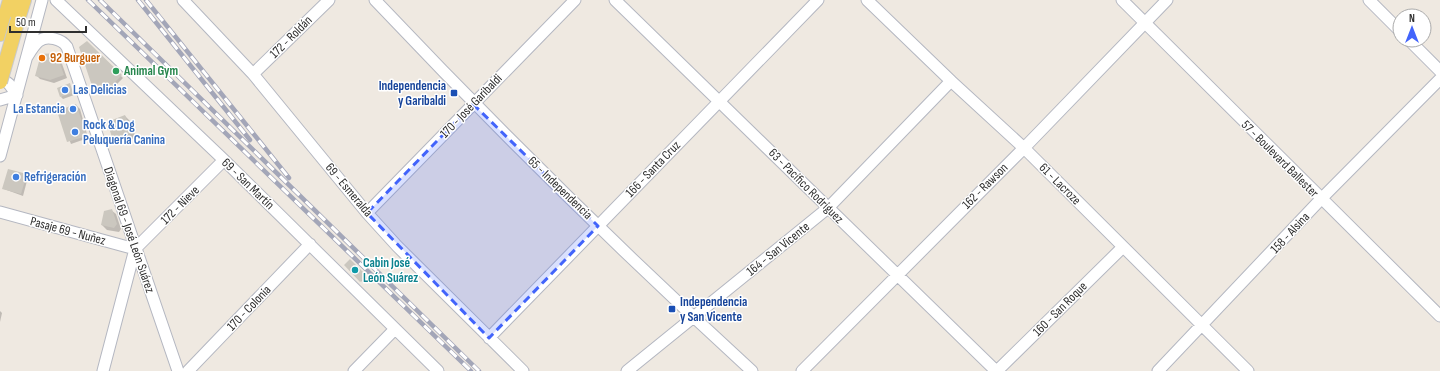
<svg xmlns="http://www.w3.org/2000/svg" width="1440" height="371" font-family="'Sofia Sans Condensed',sans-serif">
  <rect width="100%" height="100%" fill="#efe9e1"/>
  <path fill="#0003" d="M87,42L123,78L112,89L97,94L95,92L80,47Z
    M56,54L60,58L67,78L54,83L40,79L36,75Z
    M69,84L74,95L63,99L61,97Z
    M76,105L80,109L88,138L71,144L58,111Z
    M125,116L130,121L136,138L118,144L114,139Z
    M26,175L28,177L23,196L4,189Z
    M111,210L116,214L121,229L119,232L107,230L102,225Z
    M350,261L368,278L363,283L346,265Z
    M0,311L2,313L0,322Z"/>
  <path fill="#cbc7bf" d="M87,41L122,75L110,87L94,92L79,47Z
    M56,53L64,75L50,80L35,76L41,54Z
    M70,83L73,93L60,97L57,88Z
    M76,104L87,136L67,142L57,111Z
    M125,115L132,133L113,140L107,122Z
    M8,169L27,174L21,194L2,189Z
    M112,209L117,224L114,228L101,225L104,211Z
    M350,259L367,276L360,282L344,265Z"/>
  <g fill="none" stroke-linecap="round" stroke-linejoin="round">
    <defs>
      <path id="minor" d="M56,0L224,160L438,371
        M183,0L253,74L367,213L397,246L523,371
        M375,0C496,128 622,252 752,371
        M615,0L996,371
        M867,0L951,81L1024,148L1248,371
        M1122,0L1440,316
        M1369,0L1400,31
        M1409,40L1440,71
        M27,57C30,52 34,45 39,41C47,35 62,39 67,47L178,371
        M253,74L329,0
        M0,77L9,84L17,95
        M0,100L17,95
        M0,156L42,0
        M0,212L135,249
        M367,213L575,0
        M489,338L818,0
        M103,371L135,249L224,160
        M188,371L310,244
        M354,371L395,329
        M627,371L828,208L951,81
        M802,371L1024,148L1167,0
        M997,371L1123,247
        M1158,371L1321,199L1440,79"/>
      <path id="major" d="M18,19L24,0
        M0,34L10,0"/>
    </defs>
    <use href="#minor" stroke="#b4b7c1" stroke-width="13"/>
    <use href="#major" stroke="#c9c9c9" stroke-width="16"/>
    <use href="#minor" stroke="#fff" stroke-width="11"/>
    <use href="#major" stroke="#f2d163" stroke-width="14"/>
    <defs>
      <path id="rail" d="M88,0L471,371
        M100,0L479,371
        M138,0L250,140
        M146,0L289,178"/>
    </defs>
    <use href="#rail" stroke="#a3a6b8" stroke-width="4.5"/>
    <use href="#rail" stroke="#fff" stroke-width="3" stroke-dasharray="9" stroke-linecap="butt"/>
    <defs>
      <path id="major-bridge" d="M0,82L18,19"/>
    </defs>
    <use href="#major-bridge" stroke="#c9c9c9" stroke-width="16" stroke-linecap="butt"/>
    <use href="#major-bridge" stroke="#f2d163" stroke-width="14"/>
  </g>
  <path fill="#4264fb" fill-opacity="0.2" stroke="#4264fb" stroke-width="3" stroke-dasharray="8 5" stroke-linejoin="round" d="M473,104L598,226L489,338L367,213Z"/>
  <circle fill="#e8710a" stroke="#fff" stroke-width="1.5" cx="42" cy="58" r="4"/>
  <circle fill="#2e9e5b" stroke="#fff" stroke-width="1.5" cx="116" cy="71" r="4"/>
  <g fill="#3f7fe0" stroke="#fff" stroke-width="1.5">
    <circle cx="65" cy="90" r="4"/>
    <circle cx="73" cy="109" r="4"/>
    <circle cx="75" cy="132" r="4"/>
    <circle cx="16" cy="177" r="4"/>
  </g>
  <g fill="#1a4fb4" stroke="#fff" stroke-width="1.5">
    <rect x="450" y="89" width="8" height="8" rx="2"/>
    <rect x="668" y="305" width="8" height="8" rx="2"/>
  </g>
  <circle fill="#0f9aa8" stroke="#fff" stroke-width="1.5" cx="355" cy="270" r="4"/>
  <g text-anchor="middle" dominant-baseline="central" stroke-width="3" stroke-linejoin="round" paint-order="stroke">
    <g font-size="13" fill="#2e2e2e" stroke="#fff">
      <text transform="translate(291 37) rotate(-45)">172 - Roldán</text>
      <text transform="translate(471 106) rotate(-46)">170 - José Garibaldi</text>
      <text transform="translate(1280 159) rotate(45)">57 - Boulevard Ballester</text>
      <text transform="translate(653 169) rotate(-46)">166 - Santa Cruz</text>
      <text transform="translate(248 184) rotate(44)">69 - San Martín</text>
      <text transform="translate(1060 184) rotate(45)">61 - Lacroze</text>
      <text transform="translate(806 186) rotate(45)">63 - Pacífico Rodríguez</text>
      <text transform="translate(985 186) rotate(-45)">162 - Rawson</text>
      <text transform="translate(560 188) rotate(44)">65 - Independencia</text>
      <text transform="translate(349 190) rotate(50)">69 - Esmeralda</text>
      <text transform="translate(180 205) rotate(-45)">172 - Nieve</text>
      <text transform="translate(129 230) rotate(71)">Diagonal 69 - José León Suárez</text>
      <text transform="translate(68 231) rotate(15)">Pasaje 69 - Nuñez</text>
      <text transform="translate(1290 233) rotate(-47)">158 - Alsina</text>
      <text transform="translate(778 249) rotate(-39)">164 - San Vicente</text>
      <text transform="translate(249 308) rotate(-46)">170 - Colonia</text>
      <text transform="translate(1060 309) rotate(-45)">160 - San Roque</text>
    </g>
    <g font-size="13" font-weight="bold" fill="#c56008" stroke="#fff" text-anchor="start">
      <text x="50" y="58">92 Burguer</text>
    </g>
    <g font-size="13" font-weight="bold" fill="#27864d" stroke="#fff" text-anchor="start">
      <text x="124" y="71">Animal Gym</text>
    </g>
    <g font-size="13" font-weight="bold" fill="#164399" stroke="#fff" text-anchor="end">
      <text x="446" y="86">Independencia<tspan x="446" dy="15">y Garibaldi</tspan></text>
      <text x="680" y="302" text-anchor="start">Independencia<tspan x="680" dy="15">y San Vicente</tspan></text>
    </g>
    <g font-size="13" font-weight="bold" fill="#366cbe" stroke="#fff" text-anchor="start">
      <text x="73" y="90">Las Delicias</text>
      <text x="65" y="109" text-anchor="end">La Estancia</text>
      <text x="83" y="125">Rock &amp; Dog<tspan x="83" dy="15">Peluquería Canina</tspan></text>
      <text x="24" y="177">Refrigeración</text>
    </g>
    <g font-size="13" font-weight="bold" fill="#0d838f" stroke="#fff" text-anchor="start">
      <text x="363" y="263">Cabin José<tspan x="363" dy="15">León Suárez</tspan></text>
    </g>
  </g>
  <g transform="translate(1412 28)"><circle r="19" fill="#ffffff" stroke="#ababab"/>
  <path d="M0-3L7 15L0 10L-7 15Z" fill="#4264fb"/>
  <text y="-6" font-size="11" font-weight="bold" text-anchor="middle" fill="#2e2e2e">N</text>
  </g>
  <path d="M10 26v6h76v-6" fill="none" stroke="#2e2e2e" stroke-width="2"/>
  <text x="16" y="26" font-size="12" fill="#2e2e2e" stroke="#ffffff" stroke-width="3" paint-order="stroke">50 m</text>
</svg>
